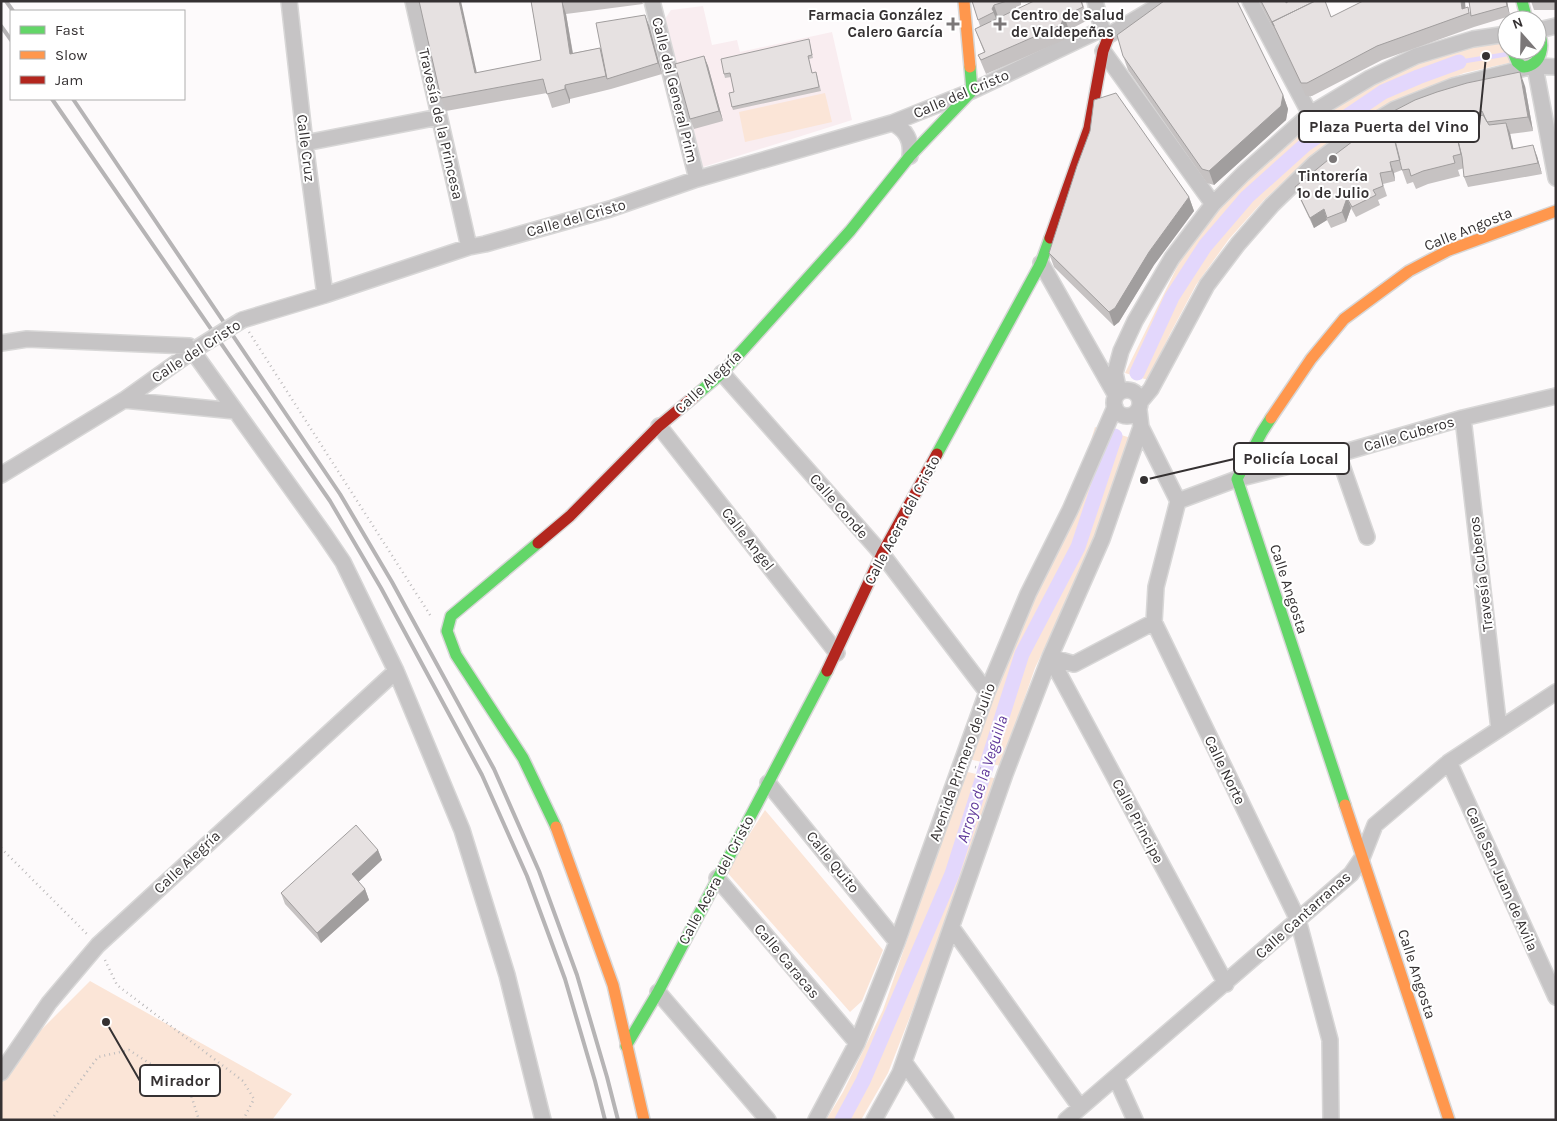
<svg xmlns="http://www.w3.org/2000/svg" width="1557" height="1121" font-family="Karla,sans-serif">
  <rect width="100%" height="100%" fill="#fdfafb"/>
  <path fill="#f9edf0" d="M703,6L712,45L737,40L740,52L832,32L852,120L703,167L665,19L671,10Z"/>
  <path fill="#fbe5d7" d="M1507,40L1513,62L1464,73L1419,91L1362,120L1310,157L1264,200L1229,239L1196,285L1170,334L1148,380L1125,373L1185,251L1217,208L1293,137L1342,102L1402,70L1445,53Z
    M825,93L832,122L745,142L739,112Z
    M1095,427L1131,438L1098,534L1035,668L1001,766L968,759L1007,658L1070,510Z
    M959,770L1002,780L888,1073L861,1120H826L843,1092L883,1010L936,856Z
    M765,810L883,950L862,1001L850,1012L726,871Z
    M90,981L292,1094L272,1120H1V1077L7,1064Z"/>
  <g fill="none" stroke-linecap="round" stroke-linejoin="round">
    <path stroke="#e3d7fc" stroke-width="4.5" d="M1459,62L1508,54"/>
    <path stroke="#e3d7fc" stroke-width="15" d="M1137,373L1172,297L1205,246L1247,197L1306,144L1383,92L1418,77L1459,62
      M842,1120L863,1081L952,874L1022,654L1078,547L1115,436"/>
    <defs>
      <path id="street" d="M289,1L305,143L325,295
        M413,1L469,247
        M652,1L697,179
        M1095,1L1102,29
        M1250,1L1310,114
        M1539,30L1556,26
        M1103,51L1213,204
        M1539,66L1556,67
        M1535,67L1556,178
        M892,123C906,129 912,141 910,156
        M305,143L439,117
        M1041,263L1114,392
        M242,320L325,295L469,247L485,244L610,209L697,179L892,123L972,91L1102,29L1109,35L1166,1
        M1,343L27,339L189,346L324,534L343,562L396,671L462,830L507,975L543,1120
        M722,373L882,554L987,692
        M1114 403a13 13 0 1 1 26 0a13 13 0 1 1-26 0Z
        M1119,392L1115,373L1121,351L1135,321L1172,258L1213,204L1243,174L1310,114L1370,78L1416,56L1473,39L1507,34
        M124,400L235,411
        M1141,401L1151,389L1207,285L1238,244L1272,205L1314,164L1352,135L1395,109L1453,86L1529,67
        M1463,418L1499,729
        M659,426L837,653
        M1141,427L1178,501L1156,587L1154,622L1298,920L1330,1040L1331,1120
        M1338,454L1367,537
        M1,475L124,400L197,348
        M1178,501L1237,479L1338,454L1463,418L1556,396
        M1050,657L1226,984
        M1050,657L1074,664L1154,622
        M1449,762L1556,997
        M768,783L897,942
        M717,878L857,1043
        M952,928L1080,1107
        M658,992L768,1120
        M904,1062L946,1120
        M1,1073L49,1003L98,945L396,671
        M1116,1078L1135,1120
        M816,1120L857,1043L897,942L987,692L1028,594L1070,510L1115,407
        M874,1120L900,1073L1005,774L1050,657L1102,539L1141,427L1139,410
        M1066,1120L1351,874L1362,858L1375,825L1449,762L1556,692"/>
      <path id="fast" d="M1522,1L1527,20
        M1512,50L1517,62L1523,67C1542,66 1546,44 1537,30
        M695,396L722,373L850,231L910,156L972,91L970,67
        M1271,418L1262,432L1237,479L1345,805
        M937,454L1041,263L1050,238
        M538,543L451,616L447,631L456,655L523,758L556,827
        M626,1046L658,992L827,671"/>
      <path id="slow" d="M964,1L970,67
        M1271,418L1311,359L1344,319L1409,271L1449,250L1556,211
        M1345,805L1449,1120
        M556,827L613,985L644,1120"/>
      <path id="jam" d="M1050,238L1089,128L1103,51L1109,35
        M538,543L570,516L659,426L695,396
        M827,671L882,554L937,454"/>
    </defs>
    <use href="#street" stroke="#d8d7d7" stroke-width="18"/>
    <use href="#fast" stroke="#d8d7d7" stroke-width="14"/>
    <use href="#slow" stroke="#d8d7d7" stroke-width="14"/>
    <use href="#jam" stroke="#d8d7d7" stroke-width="14"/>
    <path stroke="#bdbbbc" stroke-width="2.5" stroke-dasharray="1 4" stroke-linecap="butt" d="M249,332L432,618
      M975,767L991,771
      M1,848L88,935
      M105,960L117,985L243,1081L254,1099L243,1120
      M51,1120L98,1057L129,1050L189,1089L199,1120"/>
    <use href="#street" stroke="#c6c4c5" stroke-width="15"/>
    <use href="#fast" stroke="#63d668" stroke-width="11"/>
    <use href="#slow" stroke="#ff974d" stroke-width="11"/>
    <use href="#jam" stroke="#b3261e" stroke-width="11"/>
    <path stroke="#b6b4b5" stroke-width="4" d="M6,1L13,11
      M1,26L11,40
      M52,99L330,501L381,588L429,677L482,775L527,876L565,979L595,1081L605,1120
      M73,99L340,494L392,582L494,769L539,871L577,975L607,1077L618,1120"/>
    <defs>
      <path id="street-bridge" d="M197,348L242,320"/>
    </defs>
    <use href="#street-bridge" stroke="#d8d7d7" stroke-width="18" stroke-linecap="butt"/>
    <use href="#street-bridge" stroke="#c6c4c5" stroke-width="15"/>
  </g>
  <path fill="#c6c2c2" d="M531,1H642L643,4L566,14L573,53L600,48L602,54L649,25L662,74L611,89L570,99V103L552,108L547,93L446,111L441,98L477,73L541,60Z
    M972,1H1021V5L1016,7V9L1082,1L1088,20L1069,30L1066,39L986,74L978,55L984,52L975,29L980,26Z
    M1259,1H1286V3L1331,17L1465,8L1470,13L1507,1L1510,16L1474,27L1382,60L1312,96H1306L1277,36Z
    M1531,1H1556V10H1534Z
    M809,39L813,58L809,59L812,73L817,75L821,91L733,110L732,107L734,92L731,77L725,78L724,74Z
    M704,56L708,66L723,121L694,129L690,119Z
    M1123,56L1283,95L1288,109L1286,120L1214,185L1207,183L1128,70Z
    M1525,86L1533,131L1510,134L1513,149L1537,156L1542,174L1468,187L1464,177V168L1458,170L1460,176L1428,184L1416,189L1413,182L1407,184L1402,170L1394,173L1395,181L1383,184L1387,196L1378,200L1380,205L1356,217L1351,208L1346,222L1331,228L1327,220L1314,228L1299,197L1295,187Z
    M1189,197L1194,211L1154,265L1119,322L1114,326L1054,267L1049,253Z
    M378,850L382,860L358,882L365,889L369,900L321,943L285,904L281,893Z"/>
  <path fill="#a19e9e" d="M459,1H461L480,87L475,73Z
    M562,1L566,14L575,67L570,54Z
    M1461,1H1465L1466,14L1462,9Z
    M1506,1H1507L1510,16L1507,6Z
    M994,5L1001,25L1000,28L992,9Z
    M645,15L649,25L662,74L658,63Z
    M1064,16L1069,30L1066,39L1061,25Z
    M704,56L708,66L723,121L719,111Z
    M1520,72L1525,86L1533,131L1528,117Z
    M565,85L570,99V103L565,89Z
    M1283,95L1288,109L1286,120L1214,185L1209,171Z
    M1506,123L1510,133L1516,160L1512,149Z
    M1533,145L1537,156L1542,174L1538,163Z
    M1390,162L1394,173L1395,181L1392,171Z
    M1189,197L1194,211L1154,265L1119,322L1114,326L1109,312L1149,252Z
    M1347,198L1351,208L1346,222L1342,212Z
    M1324,209L1327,220L1314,228L1310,218Z
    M378,850L382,860L355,885L352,874Z
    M365,889L369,900L321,943L317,933Z"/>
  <path fill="#e6e1e1" stroke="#a19e9e" d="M419,1H459L475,73L541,60L531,1H562L570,54L600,48L606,76L565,85V89L547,94L543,79L441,98Z
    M972,1H1007L994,5L992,9L994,12L978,20Z
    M1034,1H1081L1083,7L1064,16L1061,25L981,60L978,55L985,52L975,29Z
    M1164,1H1237L1283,95L1281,106L1209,171L1202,169L1123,56L1117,35Z
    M1261,1H1286V3L1289,1H1315L1272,22L1274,26Z
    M1315,1H1325L1331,17L1363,1H1461L1462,9L1468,7L1469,13L1377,46L1307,83H1301L1272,22Z
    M1469,1H1506L1507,6L1471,16Z
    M645,15L658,63L607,79L596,23Z
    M809,39L812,55L808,56L812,73L816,72L819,87L732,107L729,93L734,92L730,73L724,74L721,59Z
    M704,56L719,111L690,119L675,64Z
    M1520,72L1528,117L1487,122L1482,111L1476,114L1477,121L1454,125L1461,154L1453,156L1455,163L1423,171L1411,176L1409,169L1402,170L1388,114L1415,100L1437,92L1467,83Z
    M1116,93L1189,197L1149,252L1115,308L1109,312L1049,253L1077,166L1090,131L1094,100Z
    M1483,115L1489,125L1506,123L1512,149L1533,145L1538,163L1464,177L1462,157L1455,128L1478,124L1477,117Z
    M1389,117L1400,160L1390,162L1392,171L1380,173L1383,186L1373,190L1376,195L1352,207L1347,198L1342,212L1327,218L1324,209L1310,218L1295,187L1328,160L1369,129Z
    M356,825L378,850L352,874L365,889L317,933L281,893Z"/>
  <g fill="#7b7778" stroke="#fff" stroke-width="2">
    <path d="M950.5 16.5h5v5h5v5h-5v5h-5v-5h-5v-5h5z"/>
    <path d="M997.5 16.5h5v5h5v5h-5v5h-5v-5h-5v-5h5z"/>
    <circle cx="1333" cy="159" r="5"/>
  </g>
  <g text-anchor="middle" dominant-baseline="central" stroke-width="4" stroke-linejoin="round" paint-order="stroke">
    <g font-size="15" font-weight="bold" fill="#353132" stroke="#fff" text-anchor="end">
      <text x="943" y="15">Farmacia González<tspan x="943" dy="17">Calero García</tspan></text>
      <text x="1011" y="15" text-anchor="start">Centro de Salud<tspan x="1011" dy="17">de Valdepeñas</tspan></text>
      <text x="1333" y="176" text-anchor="middle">Tintorería<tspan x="1333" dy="17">1º de Julio</tspan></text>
    </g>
    <g font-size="15" fill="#353132" stroke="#fff">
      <text transform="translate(675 90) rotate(76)">Calle del General Prim</text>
      <text transform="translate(961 94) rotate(-23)">Calle del Cristo</text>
      <text transform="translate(441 124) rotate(77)">Travesía de la Princesa</text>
      <text transform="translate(306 148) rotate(83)">Calle Cruz</text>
      <text transform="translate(576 218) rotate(-16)">Calle del Cristo</text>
      <text transform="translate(1468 229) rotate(-22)">Calle Angosta</text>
      <text transform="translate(196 351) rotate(-33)">Calle del Cristo</text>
      <text transform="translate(708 382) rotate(-43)">Calle Alegría</text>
      <text transform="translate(1409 434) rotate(-16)">Calle Cuberos</text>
      <text transform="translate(839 506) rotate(49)">Calle Conde</text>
      <text transform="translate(902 520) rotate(-62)">Calle Acera del Cristo</text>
      <text transform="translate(748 539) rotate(52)">Calle Angel</text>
      <text transform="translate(1481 574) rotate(-97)">Travesía Cuberos</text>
      <text transform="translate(1289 589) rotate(72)">Calle Angosta</text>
      <text transform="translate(962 762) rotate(-70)">Avenida Primero de Julio</text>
      <text transform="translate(1225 770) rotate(64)">Calle Norte</text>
      <text transform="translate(1138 821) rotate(62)">Calle Principe</text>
      <text transform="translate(187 862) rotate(-43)">Calle Alegría</text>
      <text transform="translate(833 862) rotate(51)">Calle Quito</text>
      <text transform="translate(1502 879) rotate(66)">Calle San Juan de Avila</text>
      <text transform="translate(716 880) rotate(-62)">Calle Acera del Cristo</text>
      <text transform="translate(1303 915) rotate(-42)">Calle Cantarranas</text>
      <text transform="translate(787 961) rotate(50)">Calle Caracas</text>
      <text transform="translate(1417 974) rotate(72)">Calle Angosta</text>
    </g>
    <g font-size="16" font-style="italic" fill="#5f389a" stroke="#fff">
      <text transform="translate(982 779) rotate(-72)">Arroyo de la Veguilla</text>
    </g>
  </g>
  <path fill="none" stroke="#353132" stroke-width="2" d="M1486 56L1479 126M1144 480L1234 459M106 1022L140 1081"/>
  <g fill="#353132" stroke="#fff" stroke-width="2">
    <circle cx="1486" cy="56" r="5"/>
    <circle cx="1144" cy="480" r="5"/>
    <circle cx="106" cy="1022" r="5"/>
  </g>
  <g fill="#fff" stroke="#353132" stroke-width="2">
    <rect x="1299" y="111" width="180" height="31" rx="5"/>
    <rect x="1234" y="443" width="115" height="31" rx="5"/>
    <rect x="140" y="1065" width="80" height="31" rx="5"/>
  </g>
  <g font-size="16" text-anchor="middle" font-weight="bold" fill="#353132">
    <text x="1389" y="132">Plaza Puerta del Vino</text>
    <text x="1291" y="464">Policía Local</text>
    <text x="180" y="1086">Mirador</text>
  </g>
  <rect width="1557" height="1121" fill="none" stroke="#353132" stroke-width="5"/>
  <rect x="10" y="10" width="175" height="90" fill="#ffffff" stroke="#aeadad"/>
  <rect x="20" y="26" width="25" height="8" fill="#63d668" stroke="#aeadad"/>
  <text x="55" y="35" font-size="15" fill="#353132">Fast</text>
  <rect x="20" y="51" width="25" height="8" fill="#ff974d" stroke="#aeadad"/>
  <text x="55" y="60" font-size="15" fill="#353132">Slow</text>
  <rect x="20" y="76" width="25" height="8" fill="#b3261e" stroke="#aeadad"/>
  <text x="55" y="85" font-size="15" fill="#353132">Jam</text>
  <g transform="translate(1522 35) rotate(340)"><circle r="24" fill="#ffffff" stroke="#aeadad"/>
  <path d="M0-4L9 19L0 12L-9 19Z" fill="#7b7778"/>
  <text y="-8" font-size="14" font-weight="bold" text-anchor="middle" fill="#353132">N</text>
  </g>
</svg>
